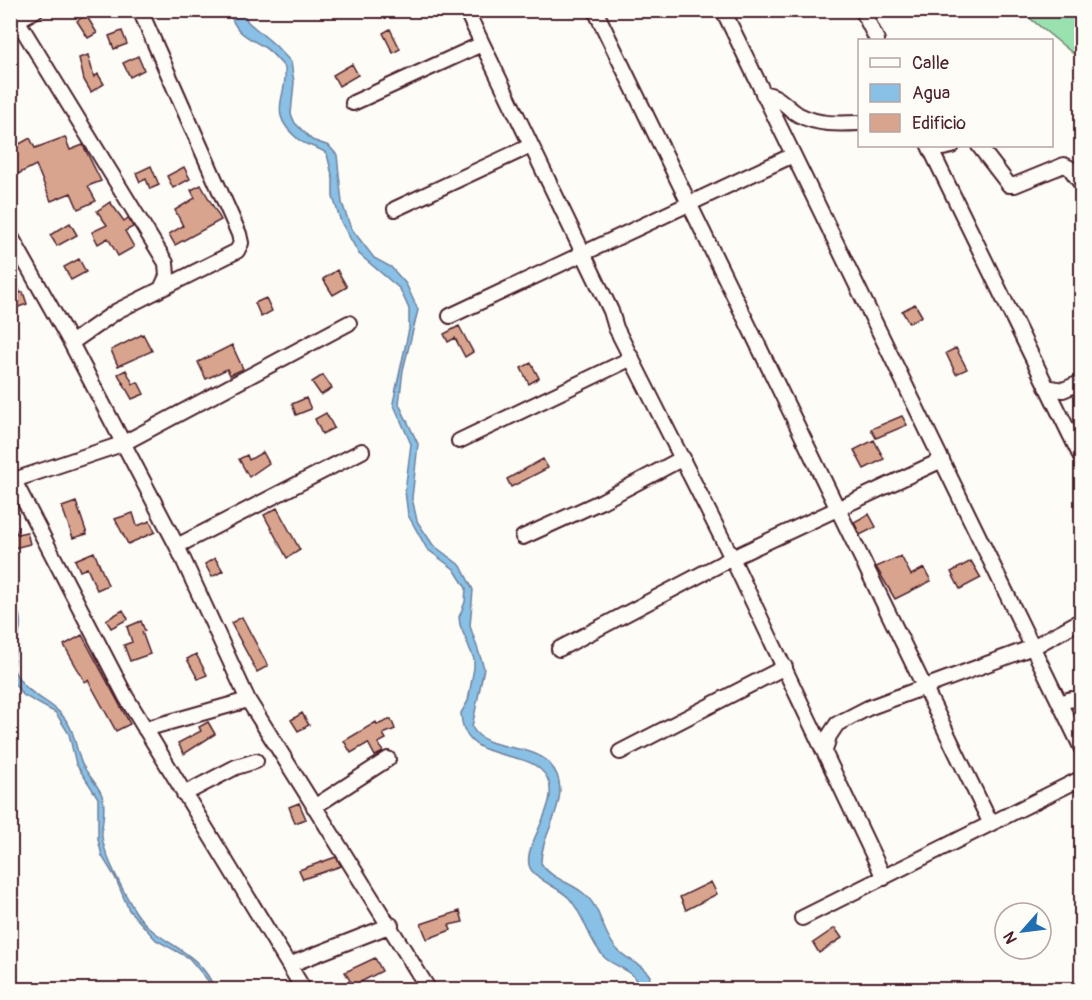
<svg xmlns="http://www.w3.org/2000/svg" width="1092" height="1000" font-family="Pangolin,sans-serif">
  <rect width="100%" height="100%" fill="#fdfcf7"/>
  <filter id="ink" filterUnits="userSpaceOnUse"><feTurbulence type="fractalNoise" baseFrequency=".0167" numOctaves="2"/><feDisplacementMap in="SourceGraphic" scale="12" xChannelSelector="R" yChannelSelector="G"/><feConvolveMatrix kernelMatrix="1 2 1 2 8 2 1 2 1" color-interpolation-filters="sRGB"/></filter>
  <g filter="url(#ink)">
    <path fill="#99e1af" stroke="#72806d" stroke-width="1.5" d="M1021,11H1081V60Z"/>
    <path fill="#88c0e6" stroke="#6f809b" stroke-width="1.5" d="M229,11H242L248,22L275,45L291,62L294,82L291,114L295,123L312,140L329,146L337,155L342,203L351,228L374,258L391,267L406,284L418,310L403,370L399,404L418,444L412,498L417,521L433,545L461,566L473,590L470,626L484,668L472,727C486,753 529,742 549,763C578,793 540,832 541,863C550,878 569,882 582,892C601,906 601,930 615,947C625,960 642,963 650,976L648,989H637C639,970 615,968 604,957C588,940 585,916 569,898C558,887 542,883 532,871C514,849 573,797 540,769C516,748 463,763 461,713L468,701L474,668V659L460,625L459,617L465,602L466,588L454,569L427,549L408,515L405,491L411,444L393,403L409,329V309L400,289L359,254L341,222L333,197V179L327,154C320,147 308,147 299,140C265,112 288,99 285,68C279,61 272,52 264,47C246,36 236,34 229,11Z
      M11,596C31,629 13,637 13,668C27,701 57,698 71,729C76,741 77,753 82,764C88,776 101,787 103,799C106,811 101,824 102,836C103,853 125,895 135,911C158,947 196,945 215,989L189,958L156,940L129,910L115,877L102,856L98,839V798L76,764L69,734L56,713L23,695L12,681L11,656L17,623L11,609Z"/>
    <path fill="#d8a48d" stroke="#4a1f2b" stroke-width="1.5" d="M86,15L97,33L88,38L77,21Z
      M390,29L400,49L393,53L383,33Z
      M122,31L127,44L114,49L109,36Z
      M88,55L94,77L98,74L104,84L91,92L84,80L79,58Z
      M138,56L144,70L130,77L123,63Z
      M352,64L358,75L339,86L333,75Z
      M65,137L70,150L83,145L101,181L88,186L96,201L78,209L71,193L51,201L36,165L14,176L10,168V139L16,146L30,138L35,148Z
      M151,166L159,185L150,189L146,179L140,182L136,173Z
      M184,167L190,179L173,188L167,176Z
      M201,185L221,220L175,245L169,234L183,226L175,210L195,198L191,190Z
      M110,202L124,221L128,218L133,227L125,231L134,247L118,256L108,238L98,244L92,232L107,225L97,211Z
      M70,223L77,235L57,246L50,235Z
      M10,254L19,270L14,272L20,293L23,292L27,304L10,310Z
      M79,259L86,272L71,280L64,267Z
      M337,270L347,287L333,295L323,279Z
      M266,298L272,311L261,317L255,303Z
      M915,304L922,316L909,323L902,311Z
      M459,326L473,352L465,357L455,338L448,342L444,334Z
      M143,334L152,351L118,366L111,350Z
      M232,345L243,369L230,375L227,369L206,379L198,362Z
      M956,348L967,369L956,374L946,353Z
      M531,363L539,378L529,384L521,368Z
      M126,370L133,384L138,382L144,394L132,399L118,374Z
      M323,375L332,388L321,395L312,382Z
      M306,398L311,409L296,415L292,404Z
      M326,413L334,428L322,434L315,419Z
      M902,416L907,425L876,438L871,429Z
      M874,440L884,459L864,469L854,450Z
      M263,452L269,463L249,477L239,459L247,455L249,460Z
      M543,459L548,468L511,487L507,479Z
      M76,502L87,534L73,538L62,507Z
      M277,508L300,550L287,558L264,515Z
      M133,513L137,526L150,521L155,532L128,544L115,519Z
      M869,514L876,527L860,535L854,522Z
      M10,519L17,534L27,532L30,544L10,549Z
      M94,552L108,585L97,590L87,568L80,571L75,560Z
      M901,556L911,575L924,568L931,581L895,599L876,567Z
      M215,558L223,571L212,577L205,564Z
      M971,561L981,578L960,589L951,572Z
      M123,610L128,619L111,628L106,620Z
      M242,617L268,666L257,672L231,623Z
      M141,621L145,631L142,632L150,654L130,661L124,645L132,642L127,627Z
      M82,635L130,724L116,731L88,680L85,682L64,645Z
      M196,654L207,675L198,679L187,659Z
      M302,713L309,725L298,731L291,720Z
      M391,719L395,729L383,734L386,739L378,743L383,752L375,756L368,743L351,753L344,741L376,722L377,725Z
      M208,722L215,734L184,754L178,743L201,731L199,727Z
      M299,803L306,819L295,823L289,807Z
      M336,857L341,866L303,879L299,870Z
      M711,882L717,894L686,910L680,897Z
      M460,911L463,922L449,925L451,930L427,939L421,924Z
      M835,928L842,938L819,953L813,943Z
      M375,958L382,971L353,986L345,972Z"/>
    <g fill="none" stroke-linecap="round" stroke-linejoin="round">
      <defs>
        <path id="minor" d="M11,10L166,263L167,276L161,289
          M466,10L611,311L616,328L732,558L884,878
          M595,10L990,822
          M723,10L1082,749
          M862,10L877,40
          M10,24L36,10
          M763,94C779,94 785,107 799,115C819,125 838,124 860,123
          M353,103L482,44
          M929,146L1082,459
          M929,146L943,148L952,146
          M979,146L1009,185H1015L1064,165L1070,168L1082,185
          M395,209L530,146
          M10,235L71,343L177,546L248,700L429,990
          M450,316L791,156
          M71,343L117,311L237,251L241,243L239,234L140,10
          M1046,387L1063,390L1082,382
          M459,441L632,358
          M10,473L126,697L304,990
          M14,480L122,444L349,323
          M523,537L602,501L683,458
          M177,546L362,451
          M559,649L732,558L942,460
          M1060,703L1071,699L1082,701
          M145,729L248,700
          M825,751L829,736L837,724L868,708L1033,647L1082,620
          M620,752L785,667
          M184,794L236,767L256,761
          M314,807L388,759
          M802,918L1082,778
          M289,965L391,925"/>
      </defs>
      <use href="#minor" stroke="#4a1f2b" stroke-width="18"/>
      <use href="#minor" stroke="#fdfcf7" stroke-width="14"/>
    </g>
  </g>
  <rect width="1092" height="1000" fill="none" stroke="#fdfcf7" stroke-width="36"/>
  <rect x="18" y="18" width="1056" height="964" fill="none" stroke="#4a1f2b" stroke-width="2" filter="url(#ink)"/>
  <rect x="858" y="39" width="195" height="108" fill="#fdfcf7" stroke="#b5a4a5" stroke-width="1.5"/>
  <rect x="870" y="58" width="30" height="9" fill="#fdfcf7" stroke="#b5a4a5" stroke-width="1.5"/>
  <text x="912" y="69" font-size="18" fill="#4a1f2b">Calle</text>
  <rect x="870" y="84" width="30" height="18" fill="#88c0e6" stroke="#b5a4a5" stroke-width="1.5"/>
  <text x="912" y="99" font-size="18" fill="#4a1f2b">Agua</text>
  <rect x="870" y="114" width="30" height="18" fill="#d8a48d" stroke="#b5a4a5" stroke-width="1.5"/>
  <text x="912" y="129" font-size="18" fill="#4a1f2b">Edificio</text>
  <g transform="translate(1023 931) rotate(242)"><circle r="28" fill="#fdfcf7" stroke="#b5a4a5" stroke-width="1.5"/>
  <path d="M0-4.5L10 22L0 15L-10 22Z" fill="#1f6fb2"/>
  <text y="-9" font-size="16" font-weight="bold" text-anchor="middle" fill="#4a1f2b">N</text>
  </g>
</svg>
